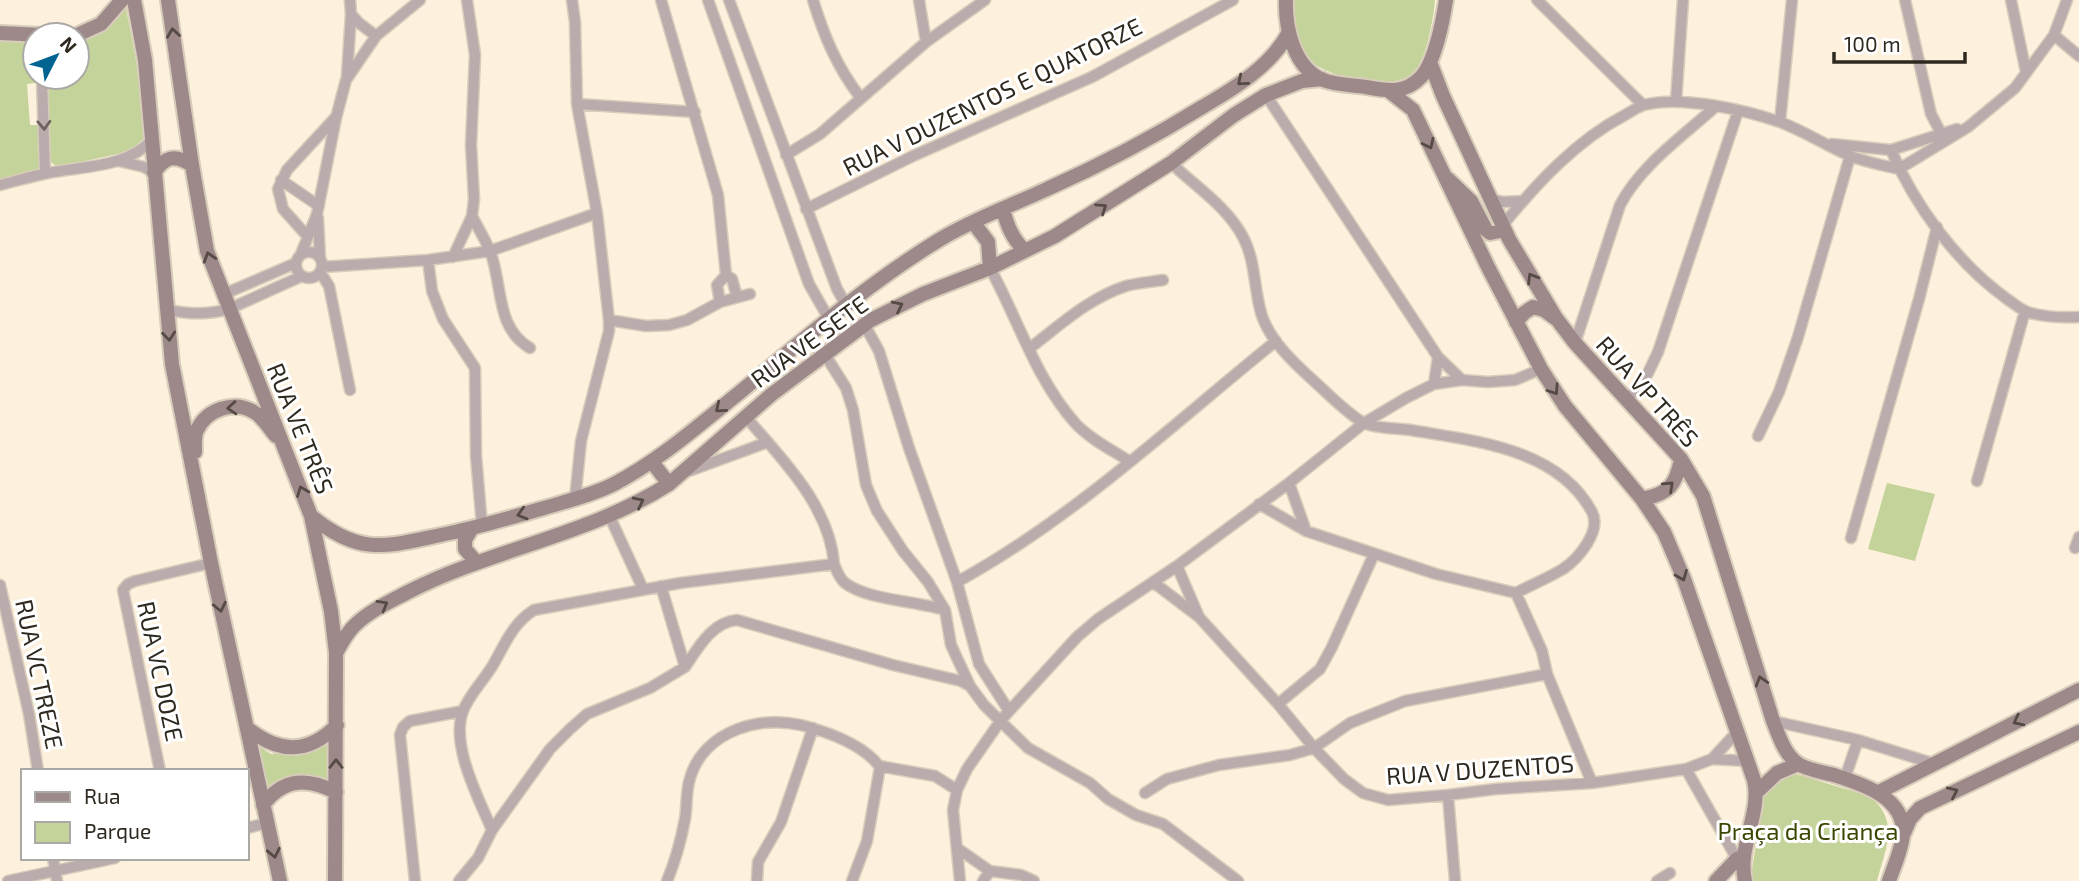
<svg xmlns="http://www.w3.org/2000/svg" width="2079" height="881" font-family="'Exo 2',sans-serif">
  <rect width="100%" height="100%" fill="#fdf1dd"/>
  <path fill="#c4d399" d="M1293,0H1435C1434,17 1426,60 1414,72C1392,95 1312,76 1298,48C1291,35 1292,14 1293,0Z
    M125,3L139,76L144,138L131,151L58,167L49,161V77H77V39Z
    M0,37L29,38L33,42L35,83L27,84L30,125H38L41,165L37,170L0,181Z
    M1887,483L1935,494L1915,561L1868,549Z
    M329,744L327,779L316,776L280,781L268,792L260,747L271,754L319,748Z
    M1792,773L1869,796C1901,820 1885,850 1877,881H1752L1751,876L1764,793L1772,784Z"/>
  <g fill="none" stroke-linecap="round" stroke-linejoin="round">
    <defs>
      <path id="street" d="M572,0L575,22L577,104L597,213L609,320V331L581,441L575,499
        M661,0L718,195L726,275L717,285L720,302
        M708,0L809,284L829,319
        M729,0L837,289L846,305
        M813,0C824,36 837,67 860,97
        M919,0L926,42
        M1537,0L1643,105
        M1905,0L1931,114L1941,133
        M2011,0L2026,72
        M351,14L359,23L376,36
        M2054,35L2079,56
        M347,76L351,14L350,0
        M42,77L45,173
        M1266,95L1438,357L1462,380
        M1676,101L1683,0
        M577,104L695,112
        M1780,122L1792,0
        M1832,144L1891,150L1957,129
        M1891,150C1915,206 1957,263 2007,299C2013,303 2019,308 2025,311C2040,317 2063,318 2079,317
        M786,155L820,134L926,42L985,0
        M119,161L144,167L154,173
        M1171,163C1196,187 1228,207 1244,239C1256,263 1254,292 1262,316C1271,342 1295,364 1315,382C1327,393 1350,416 1364,423C1377,429 1397,428 1411,430C1474,441 1558,448 1592,512C1602,531 1578,559 1563,569C1548,578 1531,585 1516,593L1436,574L1306,531L1259,504
        M281,180L319,206
        M0,185C16,181 32,176 48,173C83,166 126,168 152,140
        M1491,199L1503,202L1522,201
        M806,209L913,156L1092,77L1233,0
        M472,216C478,228 485,239 490,251C503,284 495,328 530,348
        M318,218L320,258
        M1503,225C1537,183 1577,140 1625,115C1631,112 1637,107 1644,105C1680,95 1745,110 1780,122C1804,131 1825,145 1848,155C1864,162 1882,165 1899,169L1968,127L2015,88L2054,35L2067,0
        M308,237L283,209L278,189L287,170L335,118
        M296 265a13 13 0 1 1 26 0a13 13 0 1 1-26 0Z
        M301,254L317,214L336,118L346,80L376,36L420,0
        M453,257L472,216L474,199L471,145L475,55L467,0
        M428,260L432,291L443,319L475,368L476,456L482,526
        M322,267L428,260L490,251L597,213
        M990,268C1018,319 1036,380 1076,424C1090,439 1112,450 1129,461
        M320,272L329,286L350,390
        M726,275L732,279L737,297
        M222,295L296,263
        M166,309C188,315 207,315 229,309L302,276
        M609,320L646,326L669,325L687,320L720,302L750,294
        M864,324L879,351L909,448L957,582L979,664L1009,711
        M1575,343L1620,205C1641,165 1682,137 1715,107
        M1030,348C1060,325 1089,298 1126,286C1137,283 1151,282 1163,280
        M824,353L846,388L853,410L866,485L877,511L903,551L928,582L945,610L951,645L970,686L984,705L1028,748L1090,783L1108,799L1136,815L1163,824L1238,881
        M1434,384L1438,357
        M1628,399L1648,373L1658,352L1738,111
        M745,416C781,458 830,506 834,564
        M1758,436L1779,392L1798,337L1850,156
        M689,471L768,442
        M1977,481L2025,311
        M1289,483L1306,531
        M609,515L643,589
        M1851,538L1919,299L1937,227
        M2075,548L2079,537
        M1177,566L1199,617
        M957,582C1074,518 1173,424 1276,341
        M1153,582L1199,617L1278,704L1314,748L1344,779L1363,793L1388,800L1448,795L1496,789L1592,783L1686,769L1712,759L1747,761
        M0,585L29,714L38,771
        M1516,593L1542,651L1547,674L1592,783
        M685,667C698,648 712,622 737,620L893,665L961,681L970,686
        M1278,704L1320,669L1332,647L1374,554
        M1773,721L1858,740L1935,764
        M1712,759L1737,732
        M879,766L935,776L957,790
        M1686,769L1737,859
        M160,771L123,590L128,584L135,581L211,563
        M1845,778L1858,740
        M1145,793L1167,779L1219,765L1290,755L1314,748L1350,723L1405,701L1547,674
        M1448,795L1455,881
        M247,828L267,823
        M492,830L550,749L570,729L587,714L650,688L685,667L661,586
        M957,848L990,871L1021,875L1034,881
        M53,858L57,881
        M8,881L115,858
        M415,881L400,735L403,727L410,721L463,711
        M459,881L478,858L492,830C479,799 450,745 463,711C469,695 484,680 493,665C505,644 513,623 534,610L680,583L834,564C837,571 839,578 845,583C867,600 917,601 945,610
        M667,881C675,862 681,840 685,819C687,807 686,794 689,782C695,756 714,738 738,729C759,721 778,720 801,725C828,732 863,744 880,767L867,841L852,881
        M757,881L758,862L781,822L813,728
        M960,881L953,810L957,790L967,769L1001,720L1077,637L1098,619L1177,566L1289,483L1364,423L1406,398L1434,384L1462,380L1488,382L1515,380L1541,369
        M983,881L990,871
        M1657,881L1670,873"/>
      <path id="secondary" d="M134,0L145,60L172,364L211,563L280,881
        M168,0L192,165L207,251L311,516L331,611L336,653L335,881
        M1286,0C1285,28 1294,68 1323,80C1336,85 1353,85 1366,87C1387,91 1405,94 1421,77C1435,62 1443,20 1446,0
        M0,33L43,35
        M77,35L101,24L122,0
        M1430,62L1443,96L1509,239L1556,318L1575,343L1681,459L1703,496L1773,721C1779,736 1784,753 1797,763C1806,770 1823,772 1834,775C1862,784 1905,797 1903,834C1902,849 1894,866 1889,881
        M1389,91L1413,110L1488,267L1541,369L1565,406L1642,499L1664,532L1684,579L1754,780C1762,813 1737,847 1745,881
        M154,173C165,156 175,154 192,165
        M1448,179L1471,201L1486,230L1490,233L1505,230
        M1003,209C1007,225 1012,238 1024,250
        M973,222L988,242L990,268
        M1516,322L1524,313L1533,307L1544,310L1555,318
        M195,452C195,445 194,436 197,430C207,409 234,400 254,412C263,417 269,428 276,436
        M652,462L669,484
        M1642,499C1669,494 1676,485 1681,459
        M311,516C363,559 390,545 450,533C482,526 513,517 544,508C567,501 593,495 614,484C660,460 699,425 739,393C803,340 867,284 939,240C973,219 1011,206 1047,189C1101,165 1154,137 1204,106C1235,88 1272,65 1289,32
        M472,528L465,540V549L477,563
        M336,653C341,644 346,634 354,626C369,611 389,602 408,592C492,549 590,535 669,484L772,394L871,320L923,294L990,268L1055,236L1171,163L1234,115L1266,95L1302,81L1322,79
        M247,728C278,753 308,755 337,725
        M1757,792L1777,773L1798,764
        M1879,792L2079,690
        M263,805C284,777 308,778 336,792
        M1904,833L1910,819L1920,808L2079,732
        M1716,881L1737,859L1744,858"/>
    </defs>
    <use href="#street" stroke="#d8cdbb" stroke-width="13"/>
    <use href="#secondary" stroke="#d8cdbb" stroke-width="18"/>
    <use href="#street" stroke="#baabac" stroke-width="10"/>
    <use href="#secondary" stroke="#9e898a" stroke-width="14"/>
  </g>
  <defs><path id="oneway-chevron" d="M-2-3.5L2.5 0L-2 3.5" fill="none" stroke-width="1.6" stroke-linecap="round" stroke-linejoin="round" transform="scale(1.75)"/></defs>
  <g stroke="#554a44">
    <use href="#oneway-chevron" transform="translate(173 33) rotate(-98)"/>
    <use href="#oneway-chevron" transform="translate(1242 81) rotate(140)"/>
    <use href="#oneway-chevron" transform="translate(1429 144) rotate(64)"/>
    <use href="#oneway-chevron" transform="translate(1102 208) rotate(-34)"/>
    <use href="#oneway-chevron" transform="translate(209 257) rotate(-107)"/>
    <use href="#oneway-chevron" transform="translate(1532 278) rotate(-121)"/>
    <use href="#oneway-chevron" transform="translate(898 306) rotate(-26)"/>
    <use href="#oneway-chevron" transform="translate(169 336) rotate(84)"/>
    <use href="#oneway-chevron" transform="translate(1554 390) rotate(56)"/>
    <use href="#oneway-chevron" transform="translate(232 408) rotate(176)"/>
    <use href="#oneway-chevron" transform="translate(720 408) rotate(140)"/>
    <use href="#oneway-chevron" transform="translate(1669 486) rotate(-43)"/>
    <use href="#oneway-chevron" transform="translate(302 491) rotate(-111)"/>
    <use href="#oneway-chevron" transform="translate(639 502) rotate(-26)"/>
    <use href="#oneway-chevron" transform="translate(522 514) rotate(164)"/>
    <use href="#oneway-chevron" transform="translate(1682 576) rotate(68)"/>
    <use href="#oneway-chevron" transform="translate(383 605) rotate(-30)"/>
    <use href="#oneway-chevron" transform="translate(220 607) rotate(78)"/>
    <use href="#oneway-chevron" transform="translate(1761 681) rotate(-107)"/>
    <use href="#oneway-chevron" transform="translate(2018 721) rotate(153)"/>
    <use href="#oneway-chevron" transform="translate(336 764) rotate(-90)"/>
    <use href="#oneway-chevron" transform="translate(1953 792) rotate(-25)"/>
    <use href="#oneway-chevron" transform="translate(274 853) rotate(78)"/>
  </g>
  <use stroke="#6d635e" href="#oneway-chevron" transform="translate(44 125) rotate(88)"/>
  <g text-anchor="middle" dominant-baseline="central" stroke-width="6" stroke-linejoin="round" paint-order="stroke">
    <g font-size="24" fill="#2e281f" stroke="#fff">
      <text transform="translate(992 96) rotate(-26)">RUA V DUZENTOS E QUATORZE</text>
      <text transform="translate(809 341) rotate(-36)">RUA VE SETE</text>
      <text transform="translate(1648 391) rotate(48)">RUA VP TRÊS</text>
      <text transform="translate(301 428) rotate(68)">RUA VE TRÊS</text>
      <text transform="translate(161 671) rotate(78)">RUA VC DOZE</text>
      <text transform="translate(40 674) rotate(78)">RUA VC TREZE</text>
      <text transform="translate(1480 769) rotate(-4)">RUA V DUZENTOS</text>
    </g>
    <g font-size="24" fill="#3b4700" stroke="#fff">
      <text x="1808" y="830">Praça da Criança</text>
    </g>
  </g>
  <rect x="21" y="769" width="228" height="91" fill="#ffffff" stroke="#aba9a5" stroke-width="2"/>
  <rect x="35" y="792" width="35" height="10" fill="#9e898a" stroke="#aba9a5" stroke-width="2"/>
  <text x="84" y="804" font-size="21" fill="#2e281f">Rua</text>
  <rect x="35" y="822" width="35" height="21" fill="#c4d399" stroke="#aba9a5" stroke-width="2"/>
  <text x="84" y="839" font-size="21" fill="#2e281f">Parque</text>
  <g transform="translate(56 56) rotate(48)"><circle r="33" fill="#ffffff" stroke="#aba9a5" stroke-width="2"/>
  <path d="M0-5L12 26L0 18L-12 26Z" fill="#006392"/>
  <text y="-10" font-size="19" font-weight="bold" text-anchor="middle" fill="#2e281f">N</text>
  </g>
  <path d="M1834 52v10h131v-10" fill="none" stroke="#2e281f" stroke-width="3.5"/>
  <text x="1844" y="52" font-size="21" fill="#2e281f" stroke="#ffffff" stroke-width="5" paint-order="stroke">100 m</text>
</svg>
